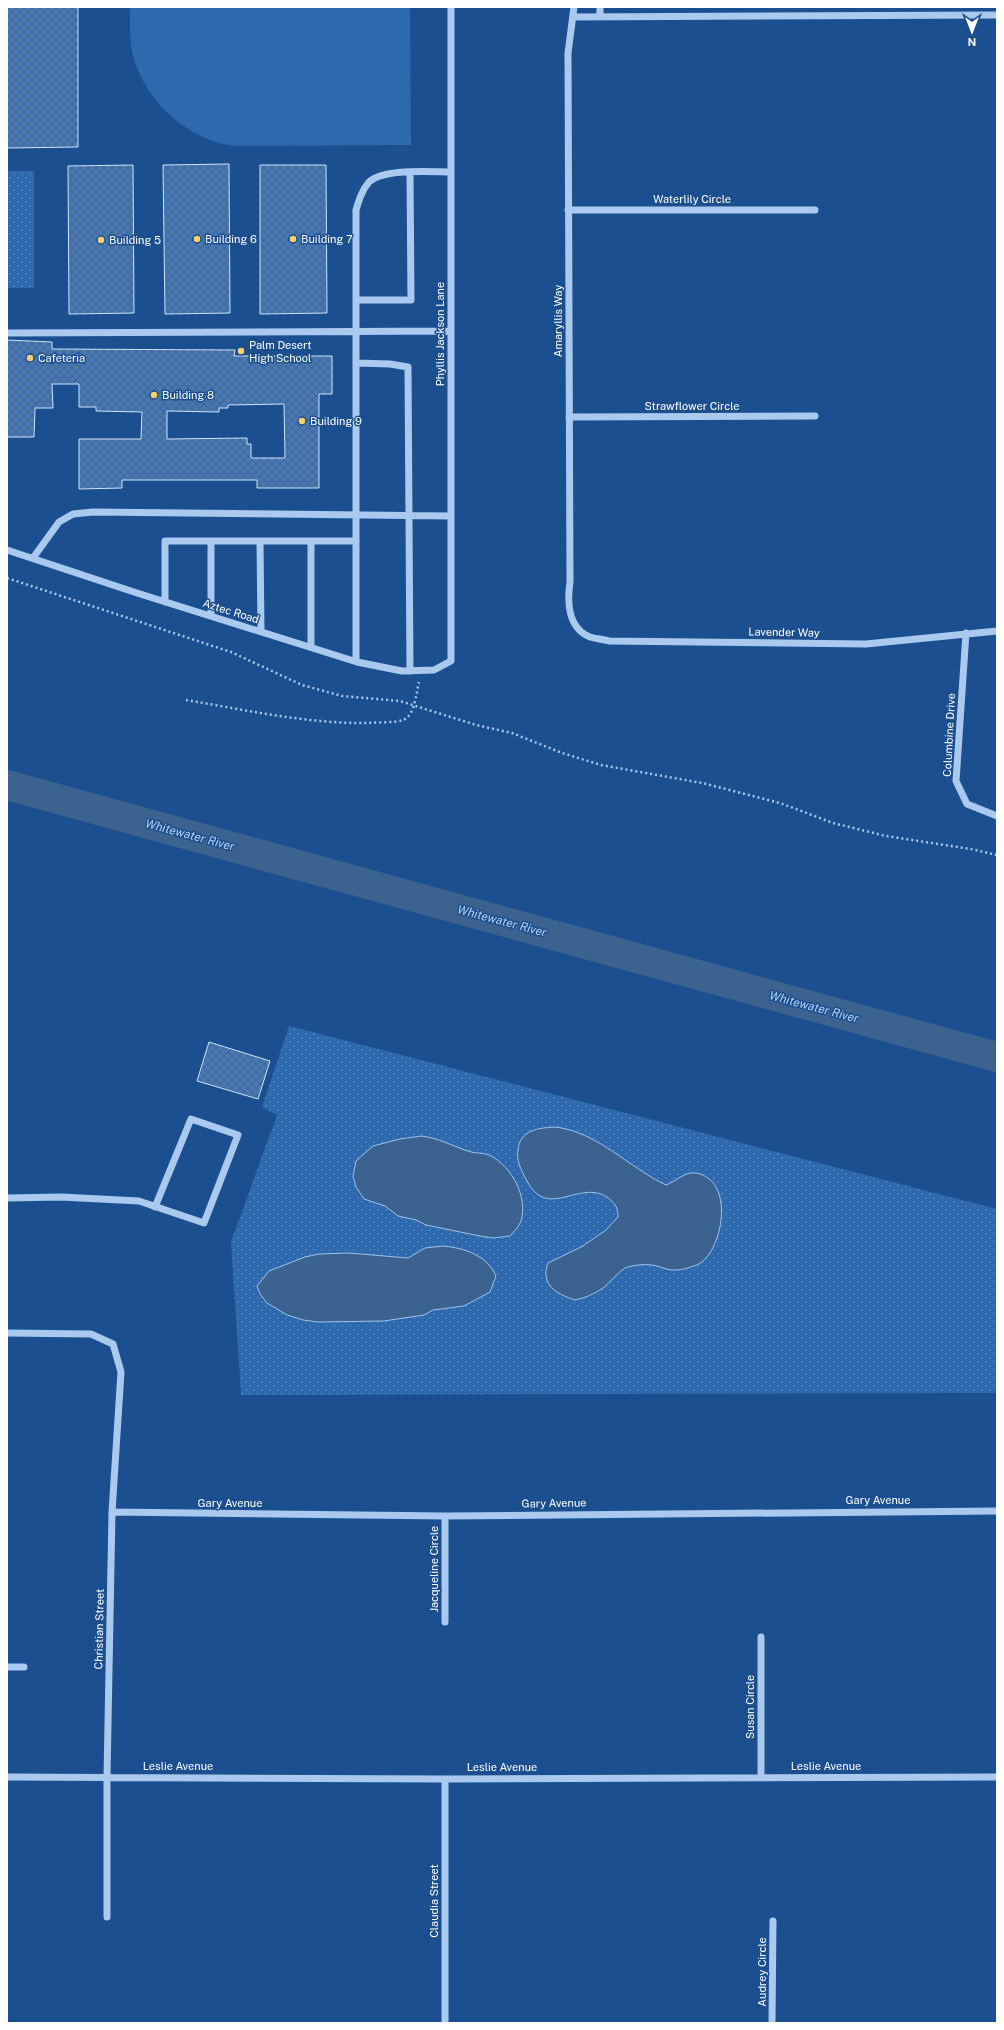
<svg xmlns="http://www.w3.org/2000/svg" width="1004" height="2030" font-family="'Public Sans',sans-serif">
  <defs>
    <pattern id="grass-dots" width="8" height="8" patternUnits="userSpaceOnUse"><rect width="8" height="8" fill="#2e69ad"/><path d="M2 2h.1M6 6h.1" fill="none" stroke="#4d80b9" stroke-width="1.8" stroke-linecap="round"/></pattern>
    <pattern id="building-cross-hatch" width="8" height="8" patternUnits="userSpaceOnUse"><rect width="8" height="8" fill="#4478b7"/><path d="M0 0l8 8M0 8l8-8" fill="none" stroke="#486282"/></pattern>
  </defs>
  <rect width="100%" height="100%" fill="#1b4f8f"/>
  <path fill="url(#grass-dots)" d="M7,171H34V288H7Z
    M289,1026L997,1209V1393L241,1395L231,1242L277,1115L262,1107Z"/>
  <path fill="#2e69ad" d="M130,7H410L411,145L240,146C232,145 223,145 216,142C178,130 145,97 134,59C129,42 130,24 130,7Z"/>
  <path fill="#3c6290" stroke="#9cc4f0" d="M555,1127C598,1132 628,1167 666,1185C675,1182 685,1171 696,1173C734,1180 724,1244 702,1262C697,1266 682,1270 676,1270C668,1271 660,1266 652,1265C645,1264 635,1265 628,1267C621,1268 609,1284 603,1288C594,1294 585,1298 575,1300C556,1294 540,1284 548,1263L583,1246L606,1230L618,1217C618,1207 615,1203 607,1197C578,1179 547,1222 526,1179C521,1170 516,1160 518,1150C520,1130 538,1128 555,1127Z
    M421,1136C439,1138 452,1146 468,1151C476,1154 484,1152 491,1156C512,1167 528,1197 521,1221C519,1227 514,1231 510,1236L493,1238L480,1236L426,1225L416,1220L398,1216L385,1206L364,1199L356,1187L353,1176L356,1161L373,1146L400,1139Z
    M443,1246C464,1248 487,1255 496,1276L490,1292L464,1306L433,1310L424,1315L384,1321L318,1322L303,1320L287,1315L267,1303L260,1294L257,1286L269,1271L305,1257L319,1254L349,1253L408,1258L425,1248Z"/>
  <g fill="none" stroke-linecap="round" stroke-linejoin="round">
    <path stroke="#3c6290" stroke-width="30" d="M7,785L997,1057"/>
  </g>
  <path fill="url(#building-cross-hatch)" stroke="#cfe3fa" fill-rule="evenodd" d="M7,7H78V147L7,148Z
    M229,164L230,313L165,314L163,165Z
    M133,165L134,313L69,314L68,166Z
    M260,165H326L327,313L260,314Z
    M7,340L52,342V349L235,350L234,356H332V394H319V488H257V480H122V488L79,489V439H141L142,412L96,411V407H79V384H52L53,408H35L34,437H7ZM284,404L285,458H251V444H247V438L167,439V411L219,412V408H228V405Z
    M209,1042L270,1061L258,1099L197,1081Z"/>
  <g fill="none" stroke-linecap="round" stroke-linejoin="round">
    <path stroke="#a9c9ee" stroke-width="2.5" stroke-dasharray="2 3" stroke-linecap="butt" d="M7,578L231,652L302,685L342,696L400,701L476,725L512,733L562,753L601,765L702,783L780,803L833,823L886,836L971,849L997,855
      M186,700C246,710 308,724 369,723C379,722 394,723 403,720C415,716 416,693 419,682"/>
    <path stroke="#a9c9ee" stroke-width="7" d="M574,7L568,53L570,582C567,602 568,628 590,637C596,639 603,639 609,641L866,644L997,631
      M573,17L997,15
      M600,17V7
      M568,210H815
      M356,300H411L410,173
      M7,333L451,331
      M356,363L390,364L408,367L410,671
      M569,417L815,416
      M211,541V616
      M260,541L261,631
      M7,550L137,593L357,662L402,671L434,670L451,661V7
      M33,558L59,522L73,514L93,512L451,516
      M165,602V541H356
      M966,633L956,781L967,804L997,816
      M311,647V541
      M356,661V210C359,200 362,190 369,182C384,168 431,172 451,172
      M7,1198L61,1197L139,1201L204,1223L238,1135L191,1119L155,1207
      M7,1333L91,1334L113,1344L121,1372L112,1512L107,1777V1917
      M112,1512L445,1516L997,1511
      M445,1516V1622
      M761,1637V1777
      M7,1667H24
      M7,1777L445,1779L997,1777
      M445,1779V2023
      M772,2023L773,1921"/>
  </g>
  <g fill="#ffd166" stroke="#1b4f8f" stroke-width="1.5">
    <circle cx="197" cy="239" r="4"/>
    <circle cx="293" cy="239" r="4"/>
    <circle cx="101" cy="240" r="4"/>
    <circle cx="241" cy="351" r="4"/>
    <circle cx="30" cy="358" r="4"/>
    <circle cx="154" cy="395" r="4"/>
    <circle cx="302" cy="421" r="4"/>
  </g>
  <g text-anchor="middle" dominant-baseline="central" stroke-width="3" stroke-linejoin="round" paint-order="stroke">
    <g font-size="11" fill="#fff" stroke="#1b4f8f">
      <text x="692" y="199">Waterlily Circle</text>
      <text transform="translate(558 321) rotate(-90)">Amaryllis Way</text>
      <text transform="translate(440 334) rotate(-90)">Phyllis Jackson Lane</text>
      <text x="692" y="406">Strawflower Circle</text>
      <text transform="translate(231 611) rotate(17)">Aztec Road</text>
      <text transform="translate(784 632) rotate(1)">Lavender Way</text>
      <text transform="translate(949 735) rotate(-87)">Columbine Drive</text>
      <text x="878" y="1500">Gary Avenue</text>
      <text x="230" y="1503">Gary Avenue</text>
      <text transform="translate(554 1503) rotate(-1)">Gary Avenue</text>
      <text transform="translate(434 1569) rotate(-90)">Jacqueline Circle</text>
      <text transform="translate(99 1629) rotate(-89)">Christian Street</text>
      <text transform="translate(750 1707) rotate(-90)">Susan Circle</text>
      <text x="178" y="1766">Leslie Avenue</text>
      <text x="826" y="1766">Leslie Avenue</text>
      <text x="502" y="1767">Leslie Avenue</text>
      <text transform="translate(434 1901) rotate(-90)">Claudia Street</text>
      <text transform="translate(762 1972) rotate(-90)">Audrey Circle</text>
    </g>
    <g font-size="11" fill="#fff" stroke="#1b4f8f" text-anchor="start">
      <text x="205" y="239">Building 6</text>
      <text x="301" y="239">Building 7</text>
      <text x="109" y="240">Building 5</text>
      <text x="249" y="345">Palm Desert<tspan x="249" dy="13">High School</tspan></text>
      <text x="38" y="358">Cafeteria</text>
      <text x="162" y="395">Building 8</text>
      <text x="310" y="421">Building 9</text>
    </g>
    <g font-size="12" font-style="italic" fill="#b5d3f5" stroke="#1b4f8f">
      <text transform="translate(190 835) rotate(15)">Whitewater River</text>
      <text transform="translate(502 921) rotate(15)">Whitewater River</text>
      <text transform="translate(814 1007) rotate(15)">Whitewater River</text>
    </g>
  </g>
  <rect width="1004" height="2030" fill="none" stroke="#ffffff" stroke-width="16"/>
  <g transform="translate(972 32) rotate(180)" stroke="#1b4f8f" stroke-width="3" paint-order="stroke">
  <path d="M0-3L7 15L0 10L-7 15Z" fill="#ffffff"/>
  <text y="-6" font-size="11" font-weight="bold" text-anchor="middle" fill="#ffffff">N</text>
  </g>
</svg>
